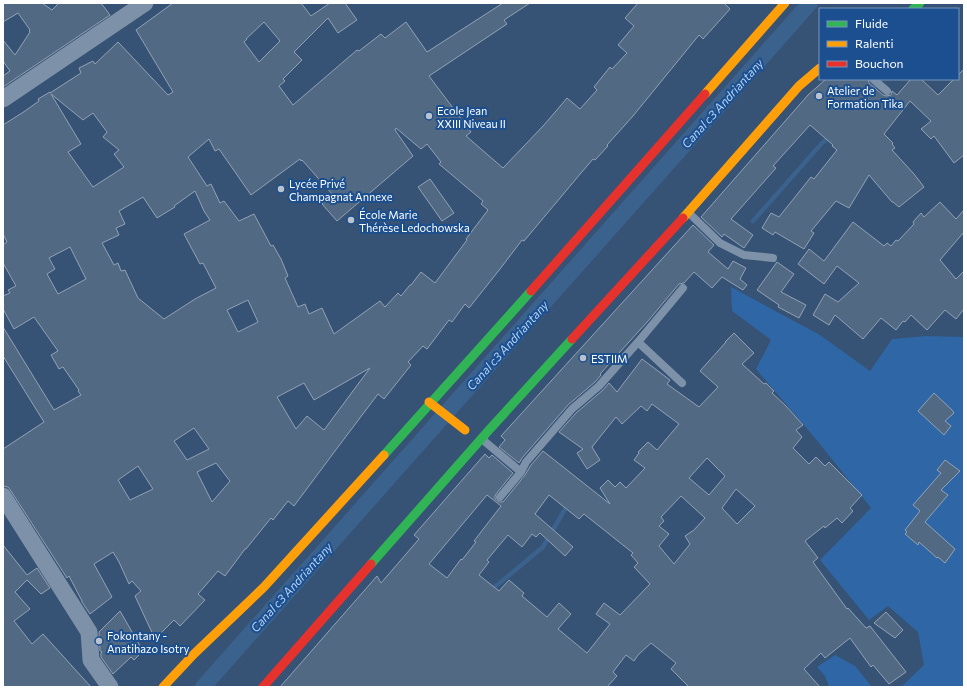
<svg xmlns="http://www.w3.org/2000/svg" width="967" height="690" font-family="Commissioner,sans-serif">
  <rect width="100%" height="100%" fill="#365274"/>
  <path fill="#2f66a5" d="M731,287L820,335L870,371L892,339L927,336L964,337V687H901L924,665L918,632L888,606L869,620L820,560L871,508L819,443L756,369L771,340L732,311Z
    M835,655L855,666L872,687H829L825,676L817,667Z"/>
  <g fill="none" stroke-linecap="round" stroke-linejoin="round">
    <path stroke="#3b618d" stroke-width="4.5" d="M871,92L881,79
      M753,221L822,143L831,136
      M490,591L543,547L568,504"/>
    <path stroke="#3b618d" stroke-width="16" d="M203,687L810,3"/>
  </g>
  <path fill="#526984" stroke="#92a2b6" fill-rule="evenodd" d="M3,3H42L52,10L59,3H101L110,15L3,87V76L10,71L3,61V40L15,55L30,32L29,31L30,30L18,13L3,22Z
    M173,3H301L311,16L330,3H345L357,20L338,33L328,18L294,52L302,60L283,79L285,81L279,86L293,105L357,50L359,51L381,34L385,38L406,22L427,52L503,3H530L504,20L507,24L429,76L471,132L466,136L503,168L544,125L567,98L580,109L597,90L594,87L610,67L612,69L627,53L618,45L634,26L625,18L638,3H724L730,9L703,39L699,35L633,116L607,145L608,146L595,160L593,159L581,173L524,241L522,240L500,269L469,308L465,304L452,322L449,320L427,349L423,346L408,362L411,365L384,399L378,394L335,451L294,506L288,501L273,520L271,518L246,549H245L225,576L218,571L198,594L205,600L180,626L174,620L155,639L135,596L141,591L132,581L129,584L119,562L113,552L94,564L112,597L90,614L82,602V601L69,576L67,578L11,491L8,487L3,486V449L44,422L3,356V327L54,410L81,395L78,391L79,390L63,367L59,369L51,355L58,351L34,317L14,329L3,309V296L10,293L8,290L16,286L3,263V245L7,242L3,234V125L25,111L39,101L38,99L50,92V93L81,73L79,68L93,61L95,64L118,42L168,95L173,92L136,30ZM264,22L280,41L259,62L244,42L247,39H246ZM51,94L83,120L93,113L107,132L103,137L119,150L114,154L124,167L93,187L68,152L81,144ZM396,128L421,149L427,144L441,162L439,164L483,201L481,204L488,210L466,239L467,240L435,283L421,272L411,285H410L401,296L398,293L385,307L380,301L334,334L322,308L309,314L305,304L298,307L285,278L288,276L281,259L273,245L271,246L254,214L239,221L224,201L220,203L211,184L207,186L188,157L209,139L215,151L219,149L251,195L300,159L301,161L302,160L333,195L322,204L337,221L413,156L395,130ZM195,191L204,211L210,220L184,234L200,264L203,263L216,288L195,299L164,319L138,298L125,270L121,271L118,263L114,265L102,243L119,235L116,228L125,224L119,211L143,197L157,218L175,207L174,206ZM70,247L86,279L58,294L47,274L55,269L49,258ZM248,300L258,322L238,332L227,310ZM370,368L324,430L307,416L296,429L277,397L304,383L314,400ZM194,428L209,449L187,460L174,441ZM216,463L230,481L212,502L197,472ZM138,466L153,489L130,500L118,480Z
    M964,69V155L954,163L934,136L931,139L921,129L931,121L910,101L884,134L893,143L892,144L895,148L892,150L914,174L924,187L899,207L893,202H892L869,175L849,208L836,201L811,231L814,233L804,249L775,232L773,235L762,228L771,213L779,217L811,177L814,179L837,150L832,146L833,145L810,125L773,166L776,168L731,219L753,235L744,248L724,234L722,237L701,217L808,95L826,79H868L869,83L883,95L886,96L891,95L892,91L897,95L911,79H921L938,95L954,79H958V75Z
    M430,179L454,213L442,221L418,187Z
    M940,202L956,219L964,210V232L940,260L956,279L964,271V309L956,319L945,310L927,330L911,315L905,322L903,321L896,330L881,318L863,339L835,315L829,325L813,315L825,294L838,302L859,283L837,266L824,284L798,264L809,249L824,261L853,222L884,246L887,243L891,246L896,240L898,241L914,224L913,222L921,213L924,217Z
    M693,225L714,245L708,252L728,269L733,261L746,268L740,279L747,285L743,290L722,277L712,288L694,272L684,283L679,284L648,321L600,374L601,375L595,382L568,405L522,458L519,463L499,447L505,440L501,436Z
    M777,262L794,274L781,292L806,305L799,318L778,307L779,305L757,290Z
    M734,333L754,353L742,364L764,384L766,383L774,391L772,393L786,406L803,425L796,430L802,437L793,448L809,464L816,457L825,466L829,462L862,495L850,508L853,511L842,523L837,518L825,528L824,526L805,541L818,558L813,562L847,609L848,608L866,628L870,626L906,672L889,684L873,665L871,667L850,638L825,658L821,653L804,669L820,687H689L671,669L676,663L651,643L638,655L634,661L626,655L613,672L617,676L607,687H280L377,576L381,583L419,539L414,535L485,454L489,458L492,455L513,473L496,494L495,496V499L499,502H502L504,501L525,475L531,465L543,451L610,504L600,488L608,480L615,487L620,482L626,488L645,468L634,460L639,453L638,452L648,442L657,450L679,424L652,404L647,411L641,406L622,424L616,417L592,447L600,460L587,469L577,453L583,449L559,432L576,413L603,390L609,383L617,392L642,359L670,380L667,384L699,407L718,387L700,371L726,342H725ZM707,458L725,476L709,495L689,478ZM736,489L755,506L737,524L722,508ZM487,495L501,506L474,541L476,542L462,560L461,559L447,578L429,564ZM549,495L579,519L584,514L633,553L631,555L638,563L634,567L650,584L620,615L604,603L596,614L610,624L587,653L558,629L571,614L559,603L547,617L522,596L524,593L509,580L499,591L479,575L489,562L487,560L508,535L522,547L532,534L536,537L540,533L565,556L573,547L535,514ZM681,496L705,518L694,530L685,536L690,544L674,564L659,546L669,534L659,526L664,521L661,517Z
    M934,393L952,410L954,413L945,421L951,426L944,435L918,411Z
    M945,460L960,471L941,490L948,495L925,522L955,549L945,563L938,557L937,558L919,542L918,545L905,534L907,532L905,530L920,511L913,505L941,473L937,470Z
    M3,545L27,575L37,568L50,588L41,594L27,580L15,592L30,609L14,621L32,644L43,634L91,687H3Z
    M120,611L143,651L134,660L131,657L113,674L101,657V653L102,652L100,651L99,632Z
    M886,612L903,630L895,638L874,623Z"/>
  <g fill="none" stroke-linecap="round" stroke-linejoin="round">
    <path stroke="#7d92a8" stroke-width="8" d="M873,79L887,91
      M689,213L720,243L744,255L773,258
      M638,342L682,383
      M484,438L483,440L521,472
      M500,497L521,472L526,462L572,409L599,386L638,342L683,288"/>
    <path stroke="#7d92a8" stroke-width="17" d="M3,99L145,3
      M3,496L89,632L91,660L110,687"/>
    <path stroke="#30b455" stroke-width="9" d="M913,9L920,3
      M384,455L531,291
      M371,564L489,430L572,339"/>
    <path stroke="#ff9f0a" stroke-width="9" d="M705,94L785,3
      M683,218L799,86L820,68
      M163,687L194,654L264,587L384,455"/>
    <path stroke="#e5322d" stroke-width="9" d="M531,291L705,94
      M572,339L683,218
      M263,687L371,564"/>
    <path stroke="#ff9f0a" stroke-width="9" d="M429,402L465,430"/>
  </g>
  <g fill="#b9c2ce" stroke="#1b4f8f" stroke-width="1.5">
    <circle cx="819" cy="96" r="4"/>
    <circle cx="429" cy="116" r="4"/>
    <circle cx="281" cy="189" r="4"/>
    <circle cx="351" cy="220" r="4"/>
    <circle cx="583" cy="358" r="4"/>
    <circle cx="99" cy="641" r="4"/>
  </g>
  <g text-anchor="middle" dominant-baseline="central" stroke-width="4" stroke-linejoin="round" paint-order="stroke">
    <g font-size="11" fill="#fff" stroke="#1b4f8f" text-anchor="start">
      <text x="827" y="90">Atelier de<tspan x="827" dy="13">Formation Tika</tspan></text>
      <text x="437" y="110">Ecole Jean<tspan x="437" dy="13">XXIII Niveau II</tspan></text>
      <text x="289" y="183">Lycée Privé<tspan x="289" dy="13">Champagnat Annexe</tspan></text>
      <text x="359" y="214">École Marie<tspan x="359" dy="13">Thérèse Ledochowska</tspan></text>
      <text x="591" y="358">ESTIIM</text>
      <text x="107" y="635">Fokontany -<tspan x="107" dy="13">Anatihazo Isotry</tspan></text>
    </g>
    <g font-size="12" font-style="italic" fill="#b5d3f5" stroke="#1b4f8f">
      <text transform="translate(722 103) rotate(-48)">Canal c3 Andriantany</text>
      <text transform="translate(507 345) rotate(-48)">Canal c3 Andriantany</text>
      <text transform="translate(291 587) rotate(-48)">Canal c3 Andriantany</text>
    </g>
  </g>
  <rect width="967" height="690" fill="none" stroke="#ffffff" stroke-width="8"/>
  <rect x="819" y="8" width="140" height="72" fill="#1b4f8f" stroke="#7695bc"/>
  <rect x="827" y="21" width="20" height="6" fill="#30b455" stroke="#7695bc"/>
  <text x="855" y="28" font-size="12" fill="#ffffff">Fluide</text>
  <rect x="827" y="41" width="20" height="6" fill="#ff9f0a" stroke="#7695bc"/>
  <text x="855" y="48" font-size="12" fill="#ffffff">Ralenti</text>
  <rect x="827" y="61" width="20" height="6" fill="#e5322d" stroke="#7695bc"/>
  <text x="855" y="68" font-size="12" fill="#ffffff">Bouchon</text>
</svg>
